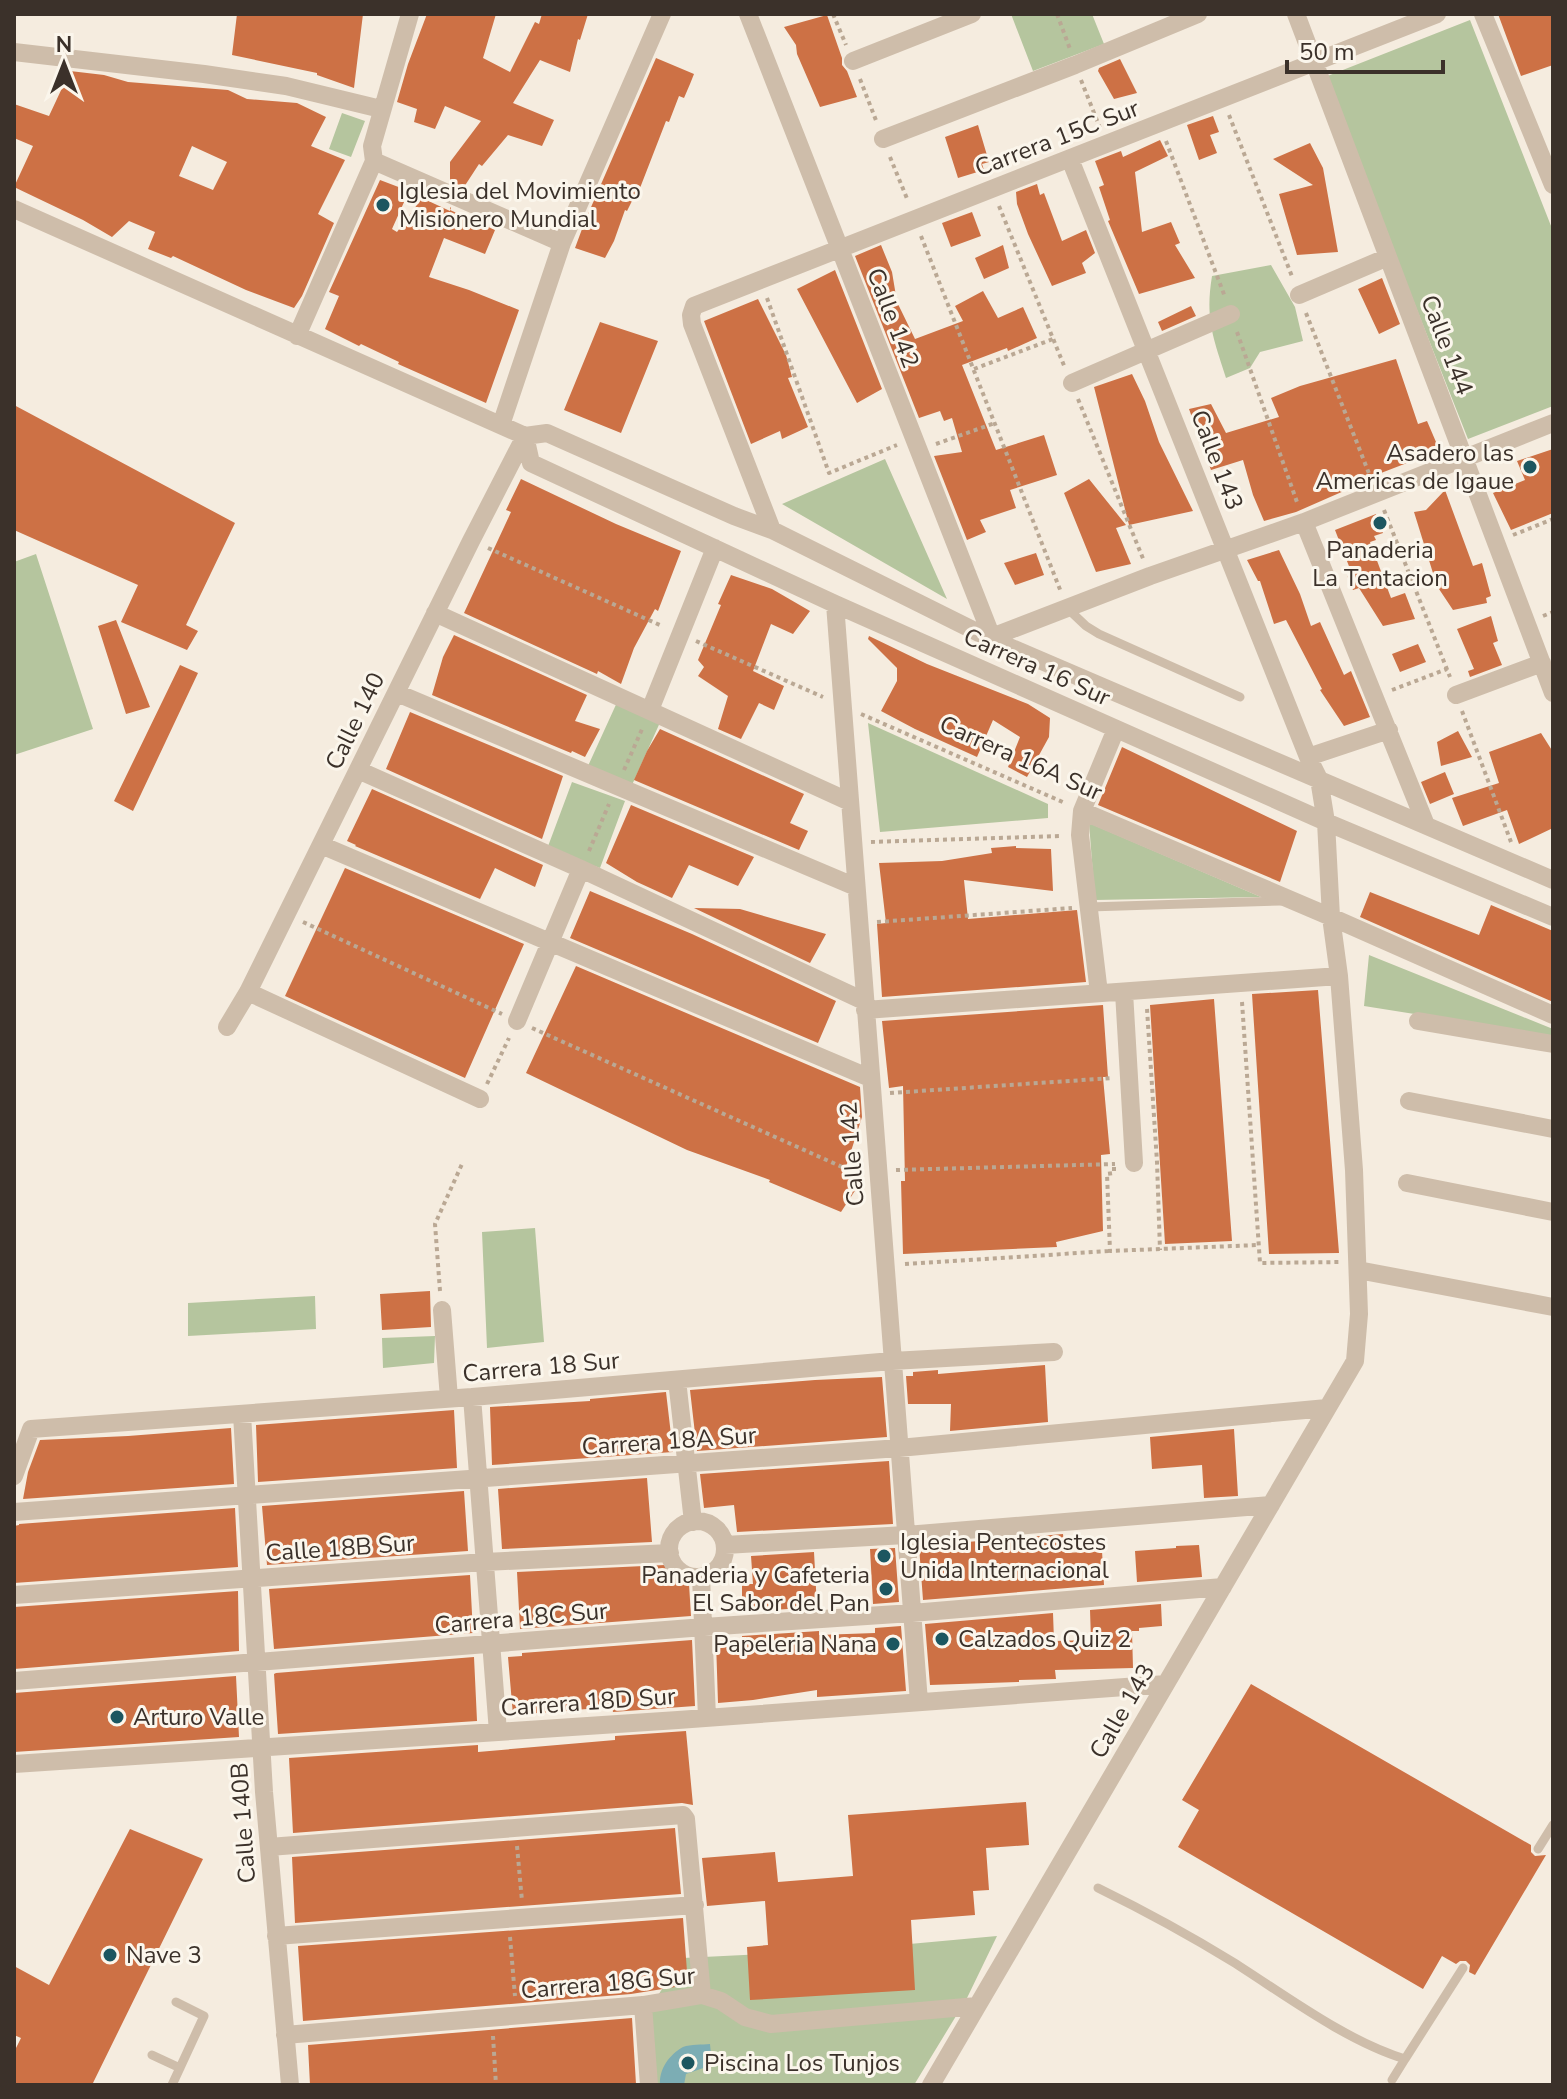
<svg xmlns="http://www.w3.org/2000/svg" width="1567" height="2099" font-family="'Nunito Sans',sans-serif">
  <rect width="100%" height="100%" fill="#f5ecdf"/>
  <path fill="#b5c59e" d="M1011,14H1092L1104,44L1033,71Z
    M1470,20L1553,231V406L1468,439L1325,77Z
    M342,113L365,121L351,157L329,149Z
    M1271,265L1295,307L1303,341L1260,352L1250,368L1226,378C1213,337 1205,319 1212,276Z
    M885,459L947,599L782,504Z
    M36,554L93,729L14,755V562Z
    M619,698L662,718L632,785L588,766Z
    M868,723L1048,804V818L880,832Z
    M572,782L625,801L600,868L547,849Z
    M1089,823L1261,897L1095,900Z
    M1369,955L1553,1029V1036L1364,1006Z
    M535,1228L544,1342L487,1348L482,1232Z
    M315,1296L316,1329L188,1336V1303Z
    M435,1336L434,1363L383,1368L382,1338Z
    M997,1936L967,1998L914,2085H643L640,2022L683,1958L844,1950Z"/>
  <path fill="#7cadb4" d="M710,2044L712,2065L686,2074L684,2085H660C659,2069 669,2055 683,2047C691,2044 702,2045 710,2044Z"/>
  <path fill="#cd7145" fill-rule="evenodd" d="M237,14H363L354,88L317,75V73L232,55Z
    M427,14H496L483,58L510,72L535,22L539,24L542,14H588L580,40L578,39L570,72L540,60L513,103L554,120L542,146L508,135L482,166L479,164L464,187L450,181V162L481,121L445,106L435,129L414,122L417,109L397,102L408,64Z
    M1498,14H1553V65L1521,76Z
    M827,15L842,58V65L847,71L857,97L820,107L797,54L796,45L784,27Z
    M656,58L694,74L690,84L684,98L679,96L669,122L666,121L640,188L639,187L627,211L625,210L614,241L605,258L575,248L585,221Z
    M1120,59L1137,93L1114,99L1098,71L1099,68Z
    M70,71L104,75L128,82L228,90L247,99L297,103L326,117L311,146L345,160L318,214L334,223L302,296L294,308L246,290L173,256L171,258L148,249L155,232L129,221L112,237L83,220L14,187L33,146L14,138V104L49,116ZM192,146L227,162L213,190L179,176Z
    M1213,116L1219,132L1210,135L1217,153L1199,160L1187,125Z
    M978,125L989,162L982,164L984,170L958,178L945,137Z
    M1160,140L1168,156L1135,172L1142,232L1171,222L1180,243L1175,245L1195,278L1139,294L1108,221L1110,220L1099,187L1104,185L1095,161L1121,151L1123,157Z
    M1310,143L1323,168L1338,252L1297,255L1279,194L1313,185L1273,159Z
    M380,180L409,191L392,229L397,232L422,198L450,211V207L451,208L450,210L495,230L485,254L444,238L429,277L469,290L519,310L486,403L398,364L399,362L361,344L359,346L325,329L339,296L329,292Z
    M1037,184L1040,195L1044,193L1062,241L1086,230L1095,253L1082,263L1086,273L1052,286L1028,234L1017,204L1016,192Z
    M972,212L981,236L951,247L942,223Z
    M881,245L892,272L897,302L915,339L963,321L955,306L983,291L998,318L1023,307L1037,338L1008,351L1007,348L962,365L996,450L1044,435L1057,475L1010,490L1016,508L980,520L986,532L967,540L934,456L962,452L952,418L944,421L940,411L919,418L855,256Z
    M1003,245L1009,268L984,279L975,258Z
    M835,270L882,389L857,403L797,289Z
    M1382,278L1400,324L1379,334L1358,289Z
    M758,299L786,355L792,377L788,378L808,427L782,439L780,431L751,444L704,321Z
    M1191,306L1196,316L1162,331L1158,322Z
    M600,322L658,341L621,433L564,410Z
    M1396,359L1418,424L1427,421L1439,449L1406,461L1407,463L1368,478L1369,480L1296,512L1264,521L1253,495L1243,460L1211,470L1189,409L1211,404L1226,433L1279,417L1271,398L1300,386Z
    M1132,374L1145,401L1159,442L1193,511L1129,525L1094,387Z
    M14,405L235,523L186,625L198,631L187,650L121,622L138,585L14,530Z
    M1553,449V513L1511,530L1493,493L1525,480L1517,461Z
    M521,479L616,524L681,551L658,611L655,609L634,648L621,684L598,671L597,674L464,613L511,512L506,510Z
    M1089,479L1126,525L1116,528L1131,564L1096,572L1064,493Z
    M1445,490L1473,566L1482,563L1491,596L1486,598L1487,603L1453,610L1437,586L1414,512L1426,510Z
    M1376,514L1383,533L1374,536L1376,540L1370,542L1391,598L1405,593L1415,619L1383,626L1359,588L1353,590L1347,576L1352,574L1335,530Z
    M1279,550L1300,594L1311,626L1320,622L1344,675L1351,671L1370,717L1344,726L1320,690L1322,689L1286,620L1274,624L1260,581H1258L1247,560Z
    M1036,553L1044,575L1015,585L1004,563Z
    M731,575L772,589L810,611L793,634L771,624L753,671L784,686L774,710L759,703L741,739L718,729L728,696L698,676L704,667L698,660L721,605L718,604Z
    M1491,616L1498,641L1493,643L1502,665L1470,677L1468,671L1474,669L1457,629Z
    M116,620L150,707L126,714L98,626Z
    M454,635L587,695L575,721L600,729L585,757L572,751L571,753L432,695L443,657Z
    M869,636L927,664L1028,704L1050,718L1049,737L1027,777L1008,767L1020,737L993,720L977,757L915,729L881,711L897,681V668L868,639Z
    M1418,644L1426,662L1400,672L1392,654Z
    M180,665L198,673L133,811L114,801Z
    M410,712L563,776L542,839L386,769Z
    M660,729L804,794L790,823L808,831L799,850L634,780L647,751Z
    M1458,731L1472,757L1441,766L1437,742Z
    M1541,733L1553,752V828L1519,844L1507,810L1463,826L1452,798L1499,783L1489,752Z
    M1122,747L1297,831L1280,882L1098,805Z
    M1445,772L1454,794L1430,804L1421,782Z
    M372,789L543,865L535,887L495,868L480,899L355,846L356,845L347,841Z
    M631,805L754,857L738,886L689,865L672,898L637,882L606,863Z
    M1016,846V848L1051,849L1053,891L964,880L968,919L1077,910L1086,982L882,997L877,924L886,923L879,863L942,861L992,853L991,848Z
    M345,868L524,944L465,1078L285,996Z
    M590,891L692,934L836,1001L818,1043L570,938Z
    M1370,892L1479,935L1491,905L1553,931V1002L1360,917Z
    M694,908L740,909L826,934L810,963Z
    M576,966L860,1087L862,1117L844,1173L862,1180L841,1212L769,1182L770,1180L687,1150L526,1073Z
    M1318,990L1339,1253L1269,1254L1252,994Z
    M1214,999L1232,1241L1165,1244L1150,1005Z
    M1103,1005L1108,1077H1103L1110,1154L1101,1155L1103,1231L1056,1242L1057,1247L903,1254L901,1181H905L903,1086L889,1088L882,1021Z
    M430,1291L431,1327L382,1330L380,1294Z
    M1045,1365L1048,1422L950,1431L951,1404H908L906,1376H913V1372L938,1370V1374Z
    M882,1377L887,1437L697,1451L690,1390L815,1380Z
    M666,1392L673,1452L492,1465L490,1407L590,1401V1399Z
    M454,1410L457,1468L258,1482L256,1425Z
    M231,1428L234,1484L23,1499L28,1472L40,1440L128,1436Z
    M1234,1429L1238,1496L1204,1498L1202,1465L1152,1469L1150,1437Z
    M889,1461L893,1524L737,1532L734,1505L704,1508L700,1474Z
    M647,1478L652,1542L502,1549L498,1489Z
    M464,1491L468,1551L267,1565L262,1506Z
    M235,1508L238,1567L14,1583V1526L19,1525V1524Z
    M1063,1534L1065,1553L1102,1551L1104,1585L923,1600L919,1546Z
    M1199,1545L1202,1577L1137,1582L1135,1551L1176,1548V1546Z
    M895,1548L899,1602L873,1604L870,1549Z
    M814,1552L817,1607L742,1612V1584H753L751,1556Z
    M665,1565L689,1584L691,1616L520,1629L517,1572Z
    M470,1575L473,1633L274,1649L269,1589Z
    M238,1591L239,1651L14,1669V1607Z
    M1161,1604L1162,1626L1139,1628V1631H1132L1133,1668L1055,1670L1056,1679L1019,1680V1682L930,1685L925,1624L1053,1613L1054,1641L1091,1640L1090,1610Z
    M901,1626L906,1691L817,1697V1690L753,1700L718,1703L716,1641L742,1639V1636L819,1631V1635L875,1633V1628Z
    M692,1640L695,1706L613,1712L612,1707L513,1715L508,1657L522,1656V1653Z
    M474,1657L477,1721L278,1734L274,1674L276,1673Z
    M236,1676L239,1737L14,1752V1693Z
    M1251,1684L1531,1845V1852L1535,1856L1546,1855L1475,1975L1469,1972L1470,1965L1466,1961H1460L1456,1964L1442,1956L1423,1989L1178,1847L1199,1810L1182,1800Z
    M686,1731L693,1805L682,1803L293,1833L289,1758L478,1745V1752L615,1740V1736Z
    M1026,1802L1029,1845L986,1848L989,1890L973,1891L975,1915L911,1920L915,1990L750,2000L747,1947L768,1945L765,1901L707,1906L702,1858L775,1852L778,1882L853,1876L848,1815Z
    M675,1828L681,1894L295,1923L292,1857Z
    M130,1829L203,1859L92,2085H14V2052L21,2038L14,2035V1966L49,1985Z
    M683,1918L688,1985L631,1994L303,2021L298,1946Z
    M632,2018L636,2084L310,2085L308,2045Z"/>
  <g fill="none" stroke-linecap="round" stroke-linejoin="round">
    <path stroke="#baa894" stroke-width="4" stroke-dasharray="4 4" stroke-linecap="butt" d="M833,14L846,45
      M1057,14L1070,49
      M860,79L877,123
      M1081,80L1100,128
      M1229,115L1293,279
      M1166,141L1225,297
      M890,157L908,201
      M999,206L1065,368
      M921,236L1061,592
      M767,298L829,473L897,445
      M1306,313L1370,476
      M1237,332L1298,505
      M974,369L1053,339
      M1078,399L1144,561
      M936,444L995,423
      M1384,510L1450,677
      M1513,535L1553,519
      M488,548L662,626
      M1543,616L1553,612
      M696,641L823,697
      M1392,690L1447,669
      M1462,711L1511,842
      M861,714L1065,803
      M624,770L643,727
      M871,842L1062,836
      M589,851L609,804
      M303,922L502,1014
      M877,922L1072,908
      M1242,1002L1260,1263L1341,1262
      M1147,1009L1157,1162L1160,1250
      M532,1028L860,1175
      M487,1084L509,1038
      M890,1093L1113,1078
      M1114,1167V1173L1107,1174L1110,1251L1258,1245
      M896,1170L1115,1164
      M905,1264L1110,1251
      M440,1291L435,1224L462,1164
      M517,1846L522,1901
      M510,1937L515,1996
      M493,2036L496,2085"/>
    <path stroke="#cebdaa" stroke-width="9" d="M1067,608L1086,626L1099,634L1240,697
      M1089,907L1281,901
      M1538,1849L1553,1825
      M1098,1888C1145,1911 1189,1935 1233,1962C1285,1995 1346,2041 1405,2059L1463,1968
      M152,2055L180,2068
      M1392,2080L1405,2059
      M172,2085L204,2016L176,2002"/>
    <path stroke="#cebdaa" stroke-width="18" d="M748,14L993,640
      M1296,14L1553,693
      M1483,14L1553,185
      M14,52L204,74L286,86L381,109
      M853,61L972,14
      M883,139L1075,65L1198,14
      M374,161L562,243
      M14,209L525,436L547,433L734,516L772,530L993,640L1553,880
      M1299,295L1388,257
      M297,336L374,161L372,146L410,14
      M1072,383L1231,314
      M501,425L562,243L662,14
      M525,436L531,463L835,604L1326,822L1553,917
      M1304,522L1426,825
      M772,530L692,324L691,315L694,306L1437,14
      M835,604L919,1702
      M435,613L850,802
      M992,637L1150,576L1304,522L1553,423
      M397,693L856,887
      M1456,695L1542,663
      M650,710L715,548
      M1308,757L1389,730
      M358,770L581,869L864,1001
      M1082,811L1331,917L1553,1015
      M321,845L870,1078
      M248,992L480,1099
      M1124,992L1134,1163
      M1099,993L1080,835L1082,811L1116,729
      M865,1010L1339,976
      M517,1021L581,869
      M1418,1021L1553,1044
      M227,1027L248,992L471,541L525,436
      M1409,1101L1553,1129
      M1407,1183L1553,1212
      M1358,1270L1553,1307
      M442,1310L449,1398
      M677,1380L693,1522
      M472,1397L498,1732
      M242,1414L264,1792L290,2085
      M14,1476L31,1429L472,1397L892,1361L1054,1352
      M14,1512L899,1448L1327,1408
      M669 1549a28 28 0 1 1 56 0a28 28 0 1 1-56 0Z
      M725,1545L906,1535L1271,1505
      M701,1577L707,1717
      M14,1595L485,1562L670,1553
      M14,1681L704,1627L912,1613L1223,1587
      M14,1764L678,1720L1166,1684
      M269,1847L683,1815L686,1819L702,1995
      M276,1936L695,1905
      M643,2005L649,2085
      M285,2035L643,2005L702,1995L721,2001L745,2017L771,2024L977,2006
      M931,2085L1355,1361L1359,1314L1354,1170L1339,976L1331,917L1326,822L1319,779L1308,757L1070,159"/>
  </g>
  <g fill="#1c5660" stroke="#fbf6ec" stroke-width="3">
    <circle cx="383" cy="205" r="8"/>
    <circle cx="1530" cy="467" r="8"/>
    <circle cx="1380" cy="523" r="8"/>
    <circle cx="884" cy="1556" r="8"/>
    <circle cx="886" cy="1589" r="8"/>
    <circle cx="942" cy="1639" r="8"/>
    <circle cx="893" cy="1644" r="8"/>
    <circle cx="117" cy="1717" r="8"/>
    <circle cx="110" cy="1955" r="8"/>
    <circle cx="688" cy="2063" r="8"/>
  </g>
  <g text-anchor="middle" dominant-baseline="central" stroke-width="6" stroke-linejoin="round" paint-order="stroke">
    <g font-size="24" fill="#3b312a" stroke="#fbf6ec">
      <text transform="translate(1057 138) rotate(-21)">Carrera 15C Sur</text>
      <text transform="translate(893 318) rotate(69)">Calle 142</text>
      <text transform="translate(1447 345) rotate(69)">Calle 144</text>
      <text transform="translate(1217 460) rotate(69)">Calle 143</text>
      <text transform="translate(1037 667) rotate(24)">Carrera 16 Sur</text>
      <text transform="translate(355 721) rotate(-64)">Calle 140</text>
      <text transform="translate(1021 758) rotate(24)">Carrera 16A Sur</text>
      <text transform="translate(852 1154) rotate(-94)">Calle 142</text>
      <text transform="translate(541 1367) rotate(-5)">Carrera 18 Sur</text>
      <text transform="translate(669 1441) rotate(-4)">Carrera 18A Sur</text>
      <text transform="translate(340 1548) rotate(-4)">Calle 18B Sur</text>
      <text transform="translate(521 1618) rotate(-5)">Carrera 18C Sur</text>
      <text transform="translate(588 1702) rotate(-4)">Carrera 18D Sur</text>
      <text transform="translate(1122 1711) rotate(-60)">Calle 143</text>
      <text transform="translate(243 1823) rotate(-94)">Calle 140B</text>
      <text transform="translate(608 1983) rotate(-5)">Carrera 18G Sur</text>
    </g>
    <g font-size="24" fill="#3b312a" stroke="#fbf6ec" text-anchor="start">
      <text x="399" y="191">Iglesia del Movimiento<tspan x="399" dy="28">Misionero Mundial</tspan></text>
      <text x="1514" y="453" text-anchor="end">Asadero las<tspan x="1514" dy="28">Americas de Igaue</tspan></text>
      <text x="1380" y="550" text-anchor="middle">Panaderia<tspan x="1380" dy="28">La Tentacion</tspan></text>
      <text x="900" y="1542">Iglesia Pentecostes<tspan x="900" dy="28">Unida Internacional</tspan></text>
      <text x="870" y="1575" text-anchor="end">Panaderia y Cafeteria<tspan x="870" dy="28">El Sabor del Pan</tspan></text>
      <text x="958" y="1639">Calzados Quiz 2</text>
      <text x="877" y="1644" text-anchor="end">Papeleria Nana</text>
      <text x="133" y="1717">Arturo Valle</text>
      <text x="126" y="1955">Nave 3</text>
      <text x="704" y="2063">Piscina Los Tunjos</text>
    </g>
  </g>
  <rect width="1567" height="2099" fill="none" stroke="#3b312a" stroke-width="32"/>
  <g transform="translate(64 64)" stroke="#fbf6ec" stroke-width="6" paint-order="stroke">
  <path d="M0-6L14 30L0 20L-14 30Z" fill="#3b312a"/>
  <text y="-12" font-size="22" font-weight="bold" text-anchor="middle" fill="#3b312a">N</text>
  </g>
  <path d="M1287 60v12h156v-12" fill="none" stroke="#3b312a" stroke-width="4"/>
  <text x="1299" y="60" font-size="24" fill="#3b312a" stroke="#fbf6ec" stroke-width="6" paint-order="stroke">50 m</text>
</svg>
